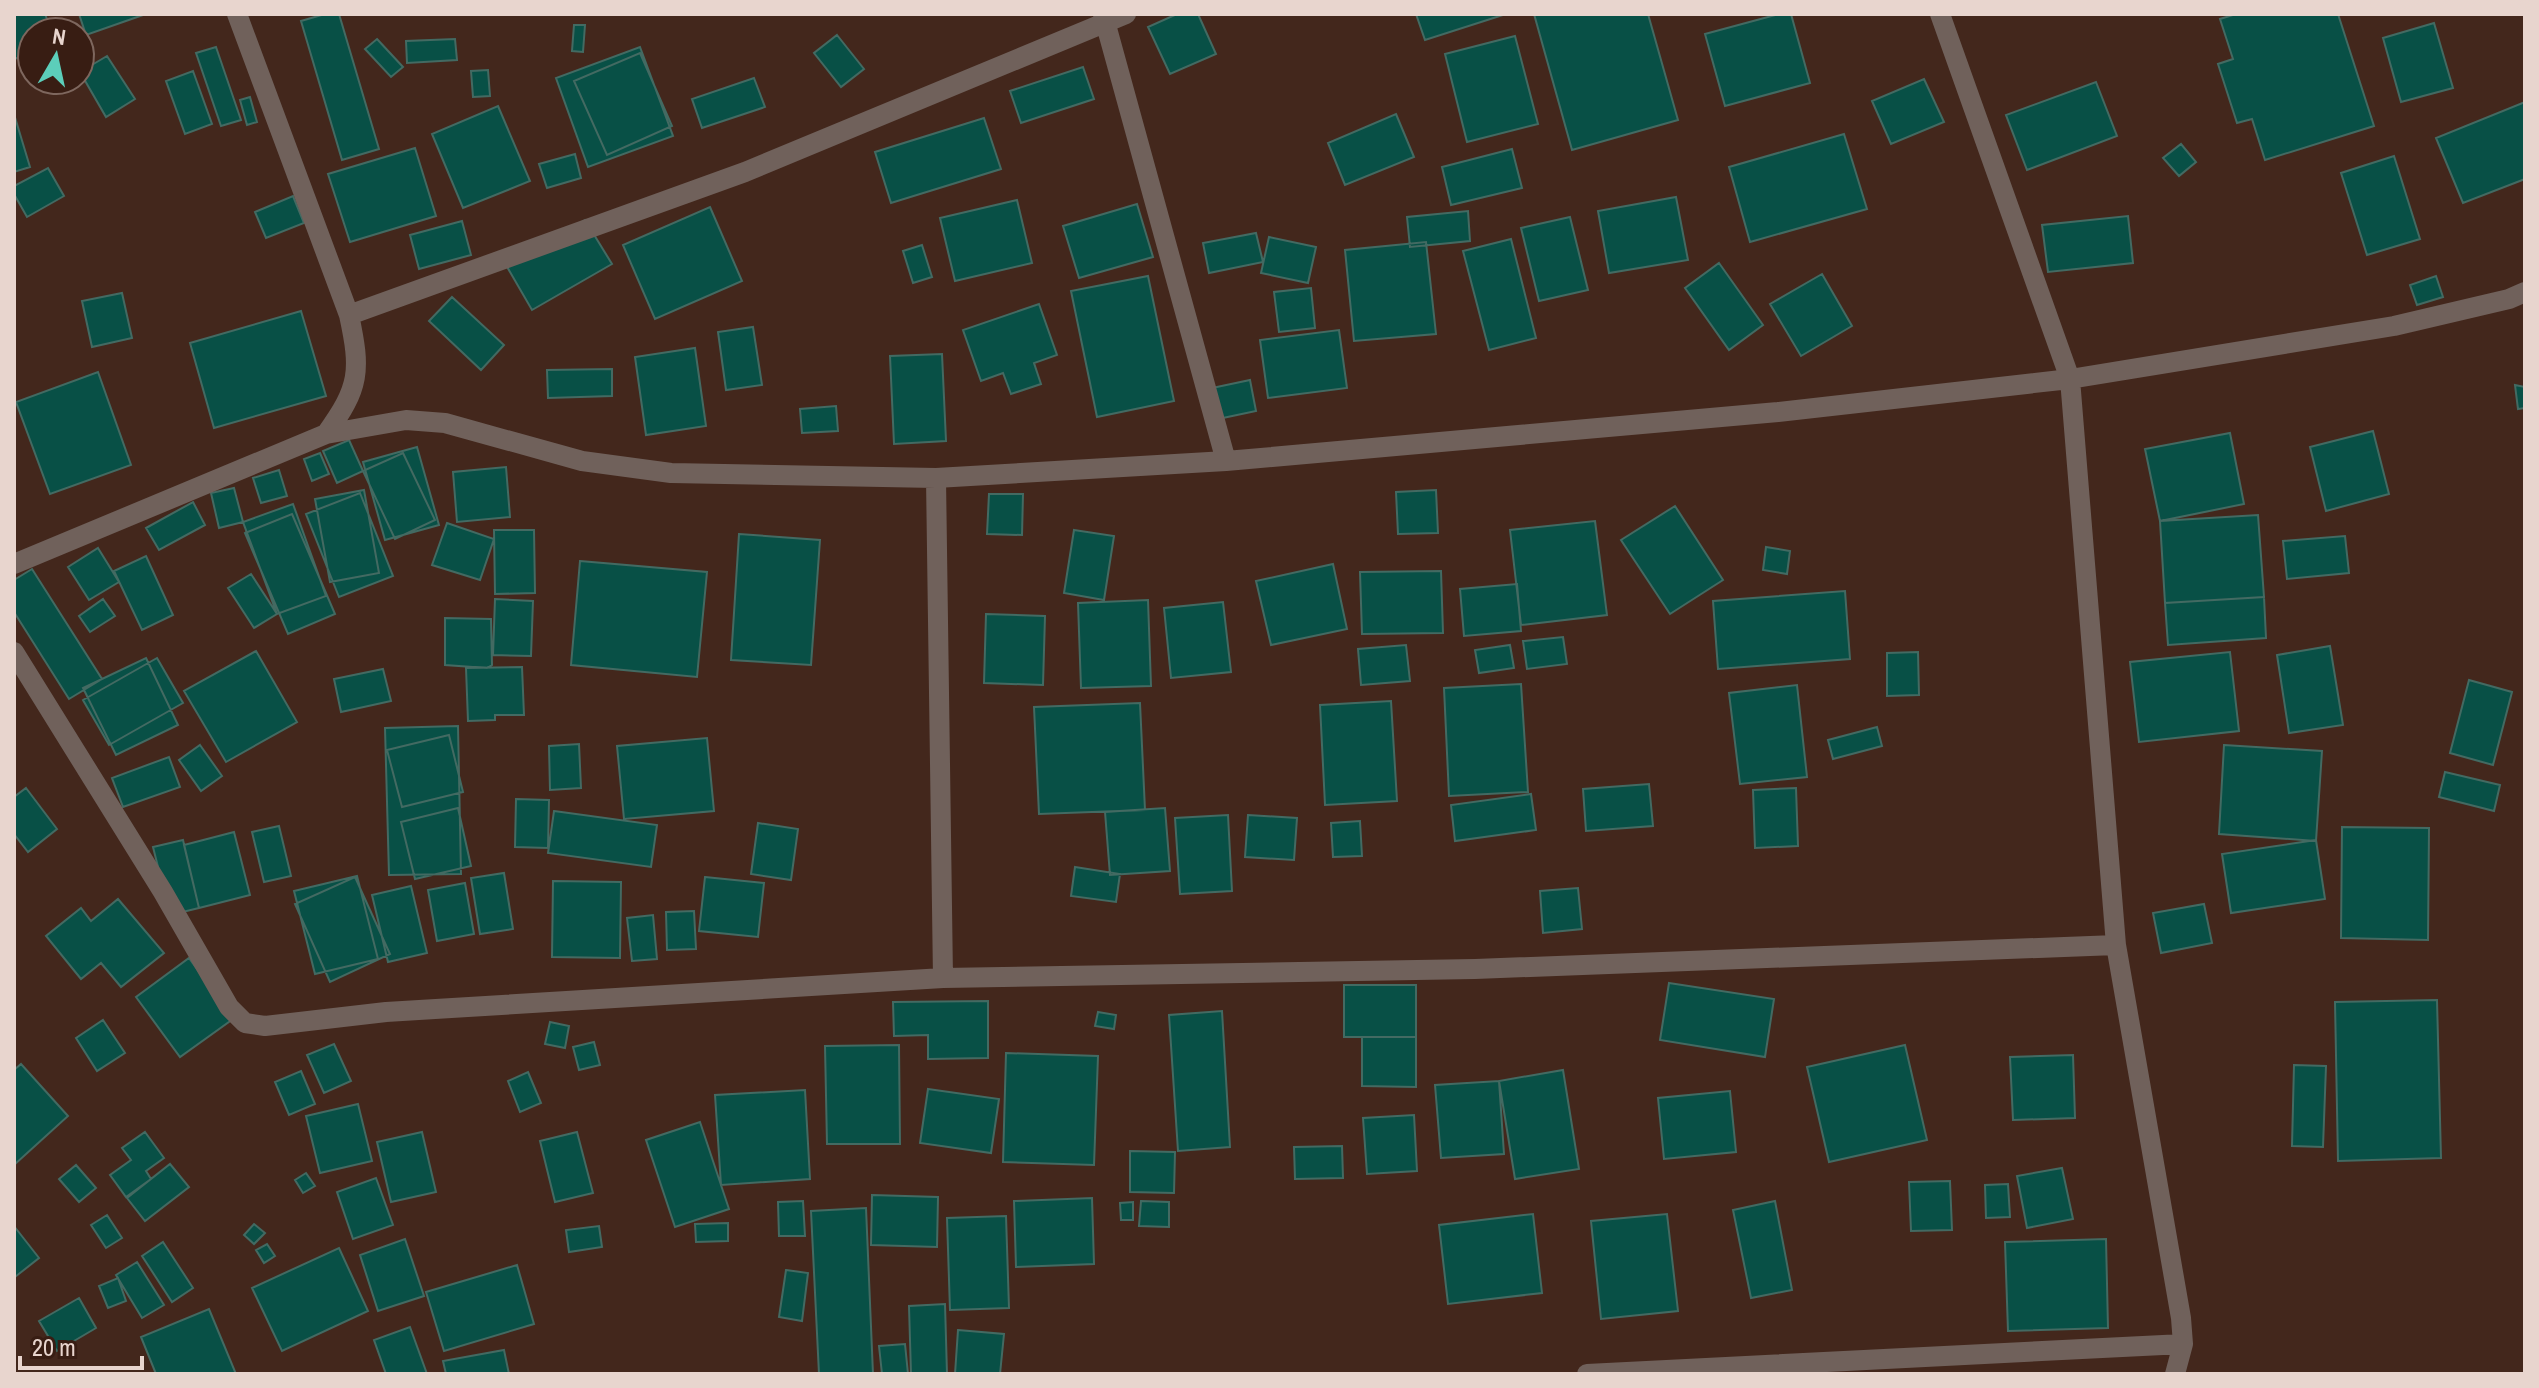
<svg xmlns="http://www.w3.org/2000/svg" width="2539" height="1388" font-family="'Archivo Narrow',sans-serif">
  <rect width="100%" height="100%" fill="#43271c"/>
  <path fill="#085046" stroke="#436a62" stroke-width="2" d="M14,14H45L52,32H32V53L14,59Z
    M79,14H142L143,15L86,35Z
    M325,14H339L379,149L342,160L301,21Z
    M1177,14H1198L1216,54L1170,74L1148,27Z
    M1416,14H1506L1425,40Z
    M1534,14H1648L1678,120L1572,150Z
    M1779,14H1791L1810,83L1725,106L1705,34Z
    M2236,14H2338L2374,126L2265,160L2252,119L2237,123L2218,64L2233,59L2220,19Z
    M2434,23L2453,88L2401,102L2383,38Z
    M574,25H585L583,52L572,51Z
    M837,35L864,69L841,87L814,53Z
    M1515,36L1538,124L1467,142L1445,54Z
    M377,39L403,67L391,77L365,49Z
    M455,39L457,60L407,63L406,41Z
    M216,47L241,120L221,126L196,53Z
    M640,47L673,136L588,167L556,78Z
    M640,53L672,126L607,155L574,81Z
    M107,56L135,99L106,117L80,72Z
    M1083,67L1094,99L1021,123L1010,91Z
    M488,70L490,96L473,97L471,71Z
    M193,71L212,124L185,134L166,81Z
    M754,78L765,107L702,128L692,99Z
    M1924,79L1944,122L1891,144L1872,101Z
    M2096,82L2117,136L2027,170L2006,115Z
    M250,97L257,122L247,125L240,100Z
    M2525,102V179L2463,203L2436,138Z
    M498,106L530,181L463,208L432,134Z
    M14,114L30,167L14,172Z
    M1396,114L1414,157L1345,185L1328,143Z
    M984,118L1001,169L891,203L875,152Z
    M1844,134L1867,209L1750,242L1729,167Z
    M2181,144L2196,162L2179,176L2163,158Z
    M415,148L436,216L350,242L328,174Z
    M1512,149L1522,188L1451,205L1442,167Z
    M575,154L581,178L547,188L539,164Z
    M2394,156L2420,239L2367,255L2341,173Z
    M48,168L64,196L27,217L14,194V186Z
    M293,196L304,223L266,238L255,212Z
    M1676,197L1688,260L1609,273L1598,211Z
    M1017,200L1032,263L955,281L940,218Z
    M1137,204L1153,257L1079,278L1063,226Z
    M710,207L742,281L655,319L623,245Z
    M1468,211L1470,241L1410,247L1407,217Z
    M2128,216L2133,263L2048,272L2042,225Z
    M1570,217L1588,290L1539,301L1521,228Z
    M585,220L612,264L532,310L506,265Z
    M462,221L471,255L419,269L410,235Z
    M1256,233L1263,262L1209,273L1203,243Z
    M1269,237L1316,247L1308,283L1261,273Z
    M1511,239L1536,338L1489,350L1463,251Z
    M1426,242L1436,334L1354,341L1345,250Z
    M922,245L932,277L913,283L903,251Z
    M1719,263L1763,325L1729,350L1685,288Z
    M1822,274L1852,326L1801,356L1770,304Z
    M1148,276L1174,401L1097,417L1071,291Z
    M2436,276L2443,297L2417,305L2410,285Z
    M1311,288L1315,328L1279,332L1274,292Z
    M122,293L132,338L92,347L82,301Z
    M452,297L504,345L481,370L429,321Z
    M1039,304L1057,355L1034,363L1041,384L1011,394L1003,373L981,381L963,330Z
    M301,311L326,396L214,428L190,343Z
    M753,327L762,385L726,390L718,332Z
    M1339,330L1347,388L1268,398L1260,340Z
    M695,348L706,426L646,435L635,357Z
    M942,354L946,441L894,444L890,356Z
    M612,369V396L548,398L547,370Z
    M98,372L131,465L50,494L16,402Z
    M1250,380L1256,411L1218,419L1212,388Z
    M2515,385L2525,387V408L2518,409Z
    M836,406L838,431L802,433L800,409Z
    M2373,431L2389,494L2326,511L2310,447Z
    M2230,433L2244,504L2160,521L2145,449Z
    M349,440L363,471L337,483L323,451Z
    M417,447L439,525L385,540L363,462Z
    M320,453L329,474L312,481L304,459Z
    M403,453L435,520L395,539L363,471Z
    M506,467L510,517L457,522L453,472Z
    M279,470L287,496L261,503L253,478Z
    M234,488L243,522L219,528L211,493Z
    M364,490L379,573L330,582L315,499Z
    M1436,490L1438,533L1398,534L1396,492Z
    M360,493L393,576L339,597L306,514Z
    M989,494H1023L1022,535L987,534Z
    M193,502L205,525L159,550L146,528Z
    M293,504L326,596L277,614L243,522Z
    M1675,506L1723,580L1670,614L1621,540Z
    M292,514L335,614L288,634L245,533Z
    M2258,515L2264,597L2165,603L2160,521Z
    M1595,521L1607,615L1521,625L1510,530Z
    M447,523L494,539L480,580L432,565Z
    M494,530H534L535,593L495,594Z
    M1074,530L1114,536L1104,600L1064,593Z
    M739,534L820,540L811,665L731,660Z
    M2345,536L2349,573L2287,579L2283,541Z
    M1766,547L1790,551L1787,574L1763,570Z
    M98,548L119,582L89,600L68,567Z
    M146,556L173,615L142,630L114,571Z
    M580,561L707,572L697,677L571,665Z
    M1333,564L1347,629L1271,645L1256,581Z
    M32,569L102,679L69,699L14,612V580Z
    M1441,571L1443,633L1362,634L1360,572Z
    M251,574L277,614L254,628L228,588Z
    M1517,584L1521,631L1464,636L1460,589Z
    M1845,591L1850,659L1718,669L1713,601Z
    M2264,597L2266,638L2168,645L2165,603Z
    M103,599L115,616L90,632L79,616Z
    M495,599L533,601L531,656L493,655Z
    M1148,600L1151,686L1081,688L1078,603Z
    M1223,602L1231,672L1171,678L1164,608Z
    M986,614L1045,616L1043,685L984,683Z
    M445,618L491,619L492,665L487,668L445,665Z
    M1563,637L1567,664L1527,669L1523,641Z
    M1406,645L1410,681L1361,685L1358,649Z
    M1510,645L1514,668L1479,673L1475,650Z
    M2330,646L2343,725L2289,733L2277,655Z
    M256,651L297,722L226,762L184,691Z
    M1918,652L1919,695L1887,696V653Z
    M2230,652L2239,731L2139,742L2130,662Z
    M146,658L178,725L116,755L83,688Z
    M157,658L183,703L109,745L83,700Z
    M522,667L524,715H495V720L468,721L466,668Z
    M383,669L391,701L341,712L334,679Z
    M2469,680L2512,692L2493,765L2450,753Z
    M1521,684L1528,792L1449,796L1444,688Z
    M1797,685L1807,777L1740,784L1729,693Z
    M1391,701L1397,801L1325,805L1320,705Z
    M1140,703L1145,810L1039,814L1034,707Z
    M458,726L461,874L389,875L385,728Z
    M1877,727L1882,746L1833,759L1828,740Z
    M449,735L463,792L402,807L387,750Z
    M707,738L714,811L624,819L617,746Z
    M579,744L581,788L550,790L549,746Z
    M200,745L222,776L201,791L179,760Z
    M2224,745L2322,751L2316,841L2219,834Z
    M169,757L180,787L123,807L112,778Z
    M2445,772L2500,785L2494,811L2439,797Z
    M1649,784L1653,826L1586,831L1583,789Z
    M26,788L57,829L28,852L14,834V797Z
    M1796,788L1798,846L1755,848L1753,790Z
    M1531,794L1536,830L1455,841L1451,805Z
    M516,799L549,800L548,848L515,847Z
    M458,808L471,866L415,879L401,822Z
    M1165,808L1170,871L1110,875L1105,812Z
    M554,811L657,825L651,867L548,853Z
    M1228,815L1232,891L1180,894L1175,818Z
    M1248,815L1297,818L1294,860L1245,857Z
    M1360,821L1362,856L1333,857L1331,823Z
    M758,823L798,829L791,880L751,874Z
    M279,826L291,876L264,882L252,832Z
    M2342,827L2429,828L2428,940L2341,938Z
    M234,832L250,895L199,908L184,845Z
    M183,840L199,908L170,915L153,847Z
    M2316,840L2325,899L2231,913L2222,854Z
    M1075,867L1120,874L1116,902L1071,896Z
    M504,873L513,929L480,934L471,878Z
    M357,876L378,959L315,974L294,891Z
    M355,877L390,954L330,982L295,904Z
    M705,877L764,883L758,937L699,931Z
    M553,881L621,882L620,958L552,957Z
    M465,883L474,934L437,941L428,890Z
    M411,886L427,953L388,962L372,895Z
    M1578,888L1582,929L1543,933L1540,891Z
    M118,899L164,953L121,987L101,963L81,979L46,936L81,908L91,921Z
    M2204,904L2212,943L2161,953L2153,913Z
    M694,911L696,949L667,950L666,912Z
    M653,915L657,959L632,961L627,918Z
    M189,958L233,1019L180,1057L136,997Z
    M1669,983L1774,999L1765,1057L1660,1040Z
    M1344,985H1416V1037H1344Z
    M2437,1000L2441,1158L2338,1161L2335,1002Z
    M988,1001V1058L928,1059V1035L894,1036L893,1002Z
    M1222,1011L1230,1147L1178,1151L1169,1015Z
    M1098,1012L1116,1015L1114,1029L1095,1026Z
    M103,1020L125,1053L97,1071L76,1038Z
    M550,1022L569,1026L565,1048L545,1044Z
    M1362,1037H1416V1087L1362,1086Z
    M594,1042L600,1065L579,1070L573,1047Z
    M334,1044L351,1081L324,1093L307,1055Z
    M899,1045L900,1144H827L825,1046Z
    M1905,1045L1927,1140L1829,1162L1807,1067Z
    M1006,1053L1098,1056L1094,1165L1003,1162Z
    M2073,1055L2075,1118L2013,1120L2010,1057Z
    M21,1064L68,1116L14,1165V1070Z
    M2294,1065L2326,1066L2323,1147L2292,1146Z
    M1563,1070L1579,1169L1515,1179L1499,1081Z
    M301,1071L315,1104L289,1115L275,1082Z
    M528,1072L541,1103L520,1112L508,1081Z
    M1499,1081L1504,1154L1441,1158L1435,1085Z
    M928,1089L999,1099L991,1153L920,1143Z
    M805,1090L810,1179L721,1185L715,1095Z
    M1730,1091L1736,1152L1664,1159L1658,1098Z
    M358,1104L372,1161L320,1173L306,1116Z
    M1414,1115L1417,1171L1367,1174L1363,1118Z
    M700,1122L729,1209L675,1227L646,1140Z
    M145,1132L164,1158L146,1171L151,1179L126,1197L110,1175L131,1160L122,1148Z
    M422,1132L436,1192L391,1202L377,1142Z
    M577,1132L593,1193L555,1202L540,1141Z
    M1342,1146L1343,1178L1295,1179L1294,1147Z
    M1130,1151L1175,1152L1174,1193L1130,1192Z
    M170,1164L189,1187L145,1221L127,1198Z
    M76,1165L96,1188L79,1202L59,1179Z
    M2062,1168L2073,1219L2027,1228L2017,1176Z
    M306,1173L315,1186L303,1193L295,1180Z
    M376,1178L393,1225L353,1239L337,1192Z
    M1950,1181L1952,1230L1911,1231L1909,1182Z
    M2008,1184L2010,1217L1986,1218L1985,1185Z
    M872,1195L938,1197L937,1247L871,1245Z
    M1092,1198L1094,1264L1016,1267L1014,1201Z
    M803,1201L805,1236H779L778,1202Z
    M1141,1201L1169,1202V1227L1139,1226Z
    M1775,1201L1792,1290L1751,1298L1733,1210Z
    M1133,1202V1220H1121L1120,1203Z
    M866,1208L873,1374H819L811,1211Z
    M1533,1214L1542,1293L1448,1304L1439,1225Z
    M1667,1214L1678,1311L1601,1319L1591,1221Z
    M107,1215L122,1238L106,1248L91,1225Z
    M1006,1216L1009,1308L950,1310L947,1218Z
    M728,1223V1241L696,1242L695,1224Z
    M254,1224L265,1233L254,1244L244,1235Z
    M14,1226L39,1258L15,1277L14,1276Z
    M599,1226L602,1247L569,1252L566,1230Z
    M405,1239L424,1296L378,1311L360,1255Z
    M2106,1239L2108,1328L2008,1331L2005,1242Z
    M163,1242L193,1288L172,1302L142,1256Z
    M267,1244L275,1256L264,1263L256,1250Z
    M339,1248L368,1311L282,1351L252,1288Z
    M137,1262L164,1305L142,1318L116,1275Z
    M517,1265L534,1324L444,1351L426,1292Z
    M786,1270L808,1273L802,1321L779,1317Z
    M118,1278L126,1301L108,1308L99,1286Z
    M79,1298L96,1328L57,1351L39,1321Z
    M945,1304L947,1374H911L909,1306Z
    M209,1309L236,1374H156L141,1337Z
    M410,1327L427,1374H386L374,1340Z
    M958,1330L1004,1334L1000,1374H955Z
    M905,1344L908,1374H882L879,1346Z
    M504,1350L509,1374H446L443,1361Z"/>
  <g fill="none" stroke-linecap="round" stroke-linejoin="round">
    <path stroke="#70615b" stroke-width="20" d="M237,14L349,315C361,371 360,387 326,434
      M1103,14L1226,461
      M1940,14L2070,379L2116,945L2181,1318L2183,1344L2175,1374
      M349,315L745,172L1126,14
      M936,478L943,978
      M14,564L326,434L406,420L445,423L582,461L671,473L936,478L1226,461L1778,412L2070,379L2394,326L2509,299L2525,292
      M14,652L163,892L229,1007L245,1023L265,1026L386,1012L943,978L1475,969L2116,945
      M1587,1374L2183,1344"/>
  </g>
  <rect width="2539" height="1388" fill="none" stroke="#e8d5ce" stroke-width="32"/>
  <g transform="translate(56 56) rotate(9)"><circle r="38" fill="#381d13" stroke="#7e675e" stroke-width="2"/>
  <path d="M0-6L14 30L0 20L-14 30Z" fill="#5cceba"/>
  <text y="-12" font-size="22" font-weight="bold" text-anchor="middle" fill="#e8d5ce">N</text>
  </g>
  <path d="M20 1356v12h122v-12" fill="none" stroke="#e8d5ce" stroke-width="4"/>
  <text x="32" y="1356" font-size="24" fill="#e8d5ce" stroke="#381d13" stroke-width="6" paint-order="stroke">20 m</text>
</svg>
